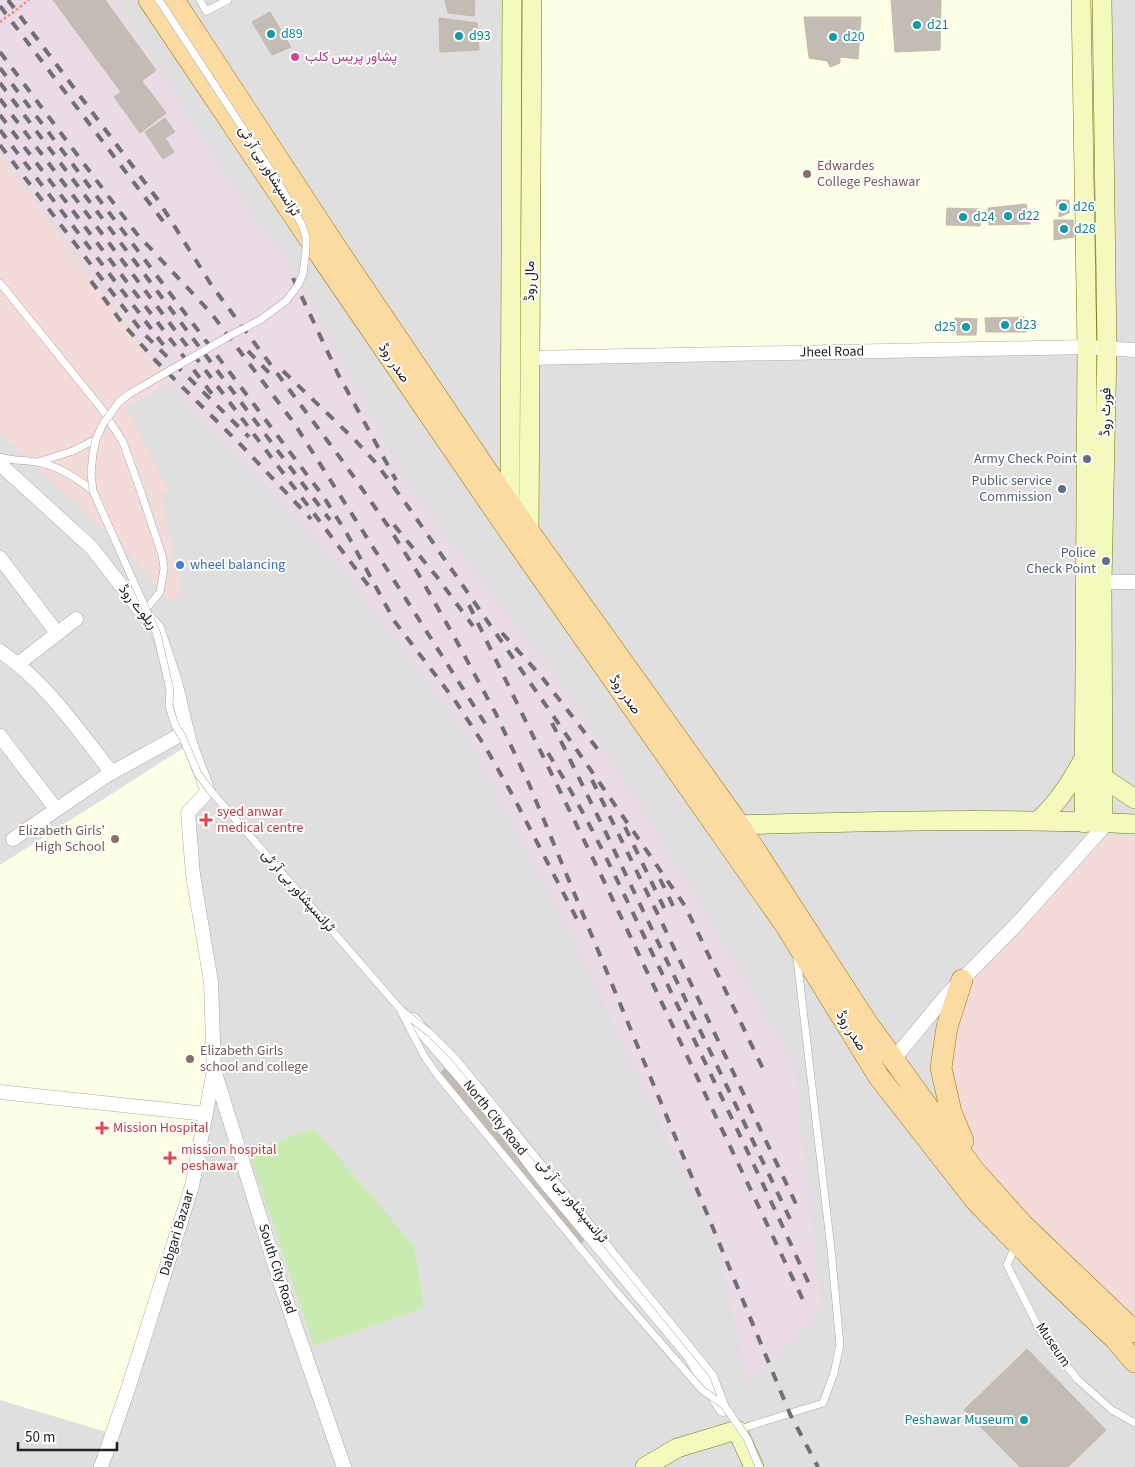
<svg xmlns="http://www.w3.org/2000/svg" width="1135" height="1467" font-family="'Source Sans 3',Vazirmatn,sans-serif">
  <rect width="100%" height="100%" fill="#f2efe9"/>
  <path fill="#e0dfdf" d="M0,0H1135V1467H0Z"/>
  <path fill="#f2dbd8" d="M0,154L169,383L126,407L169,492L161,494L182,592L170,602L131,555L0,434Z
    M1109,835L1135,837V1325L973,1169L951,1112L947,1027L962,980Z"/>
  <path fill="#ebdbe7" d="M0,0H114L259,225L285,255L408,486L560,683L661,839L794,1064L822,1311L748,1384L717,1244L573,938L462,727L338,563L183,399L0,150Z"/>
  <path fill="#fdffe4" d="M532,0H1081L1087,347L529,358Z
    M190,744L208,791L188,813L214,1070L192,1186L113,1434L0,1400V865Z"/>
  <path fill="#c9ebaf" d="M314,1128L414,1246L424,1308L314,1346L249,1152Z"/>
  <path fill="#c3bcb5" stroke="#c4b7ab" d="M53,0H105L156,70L142,81L166,113L140,133L114,97L121,92Z
    M445,0H475L474,16L448,13Z
    M891,0H941L940,50L895,52Z
    M270,12L291,47L272,55L252,22Z
    M804,17H861L858,59L840,57V63L830,67L827,61L809,58Z
    M439,18L477,23L479,50L440,52Z
    M165,118L175,132L165,138L174,152L163,159L145,132Z
    M1057,200H1069V213L1059,217V209L1056,205Z
    M1026,204L1030,224L989,225L988,208Z
    M947,208L980,209V226L946,225Z
    M1054,220H1073L1074,237L1054,240Z
    M1024,317L1026,332H986L985,318Z
    M955,318L977,319L976,335H957Z
    M455,1060L594,1232L580,1244L441,1072Z
    M1027,1349L1106,1430L1068,1467H1020L964,1410Z"/>
  <g fill="none" stroke-linecap="round" stroke-linejoin="round">
    <defs>
      <path id="lane" d="M200,0L206,11L228,0
        M0,283L101,408L123,442L142,495L162,555L164,568L160,592L143,613
        M0,457C12,461 24,460 36,462C56,465 77,478 93,491
        M38,462L73,451L96,439
        M1015,1247L1007,1265L1041,1332L1077,1379L1112,1410L1135,1423
        M737,1430L823,1403L834,1373L840,1345L831,1249L797,958"/>
      <path id="street" d="M529,358L1087,347L1135,350
        M0,464L92,548L143,614L157,628L175,682L190,744L207,789
        M0,558L57,633
        M1102,582H1135
        M0,651C46,682 78,730 112,773
        M18,664L76,619
        M0,736L56,809
        M13,839L106,776L187,731
        M413,1020L484,1102L543,1179L691,1356L702,1376L723,1409
        M893,1060L945,997L1016,925L1107,823
        M215,1073L282,1288L344,1467
        M0,1092L206,1114
        M101,1467L129,1386L192,1186L214,1070L211,982L193,875L188,813L208,791"/>
      <path id="secondary" d="M1081,0L1087,347L1084,823
        M1102,0L1107,349L1102,582L1103,823
        M510,511L512,0
        M529,536L532,0
        M1102,777L1135,799
        M1038,821C1058,803 1071,782 1084,758
        M738,825C871,821 1003,818 1135,824
        M645,1467L677,1448L737,1430L754,1467"/>
      <path id="primary" d="M149,0L327,265L505,525L786,926L879,1077L976,1201L1052,1279L1115,1339L1135,1362
        M174,0L335,246L510,505L733,816L867,1023L973,1169L1023,1225L1135,1332
        M962,980L947,1027L941,1068L951,1112L963,1141"/>
    </defs>
    <use href="#lane" stroke="#a9a9a9" stroke-width="8"/>
    <use href="#street" stroke="#a9a9a9" stroke-width="15"/>
    <use href="#secondary" stroke="#697d05" stroke-width="20"/>
    <use href="#primary" stroke="#9f7400" stroke-width="22"/>
    <use href="#lane" stroke="#fff" stroke-width="7"/>
    <use href="#street" stroke="#fff" stroke-width="14"/>
    <use href="#secondary" stroke="#f4fabe" stroke-width="19"/>
    <use href="#primary" stroke="#fcdba3" stroke-width="21"/>
    <path stroke="#707070" stroke-width="4" stroke-dasharray="10 10" stroke-linecap="butt" d="M8,0L158,200L212,286L344,463L388,526L419,575L456,640L496,714L529,784L790,1414L818,1467
      M0,6L169,229
      M0,52L136,233L211,313L294,423L486,725
      M0,68L323,496L346,532L395,622L456,702L486,748L513,796L581,927
      M0,83L330,520
      M0,99L371,589
      M0,115L212,394
      M0,130L165,347
      M0,145L143,333L249,437
      M293,278L338,374L396,480
      M91,281L123,324L155,360L243,447L311,519
      M248,351L274,378
      M283,371L354,439L376,463L409,508L685,906L766,1075
      M394,525L437,577L473,626
      M469,605L602,877L804,1302
      M502,633L541,676L599,751
      M552,723L606,833L792,1223
      M548,753C590,819 622,891 656,961C708,1068 760,1176 809,1284
      M592,780L663,925L797,1206
      M625,827L668,916
      M660,879L676,912"/>
    <defs>
      <path id="lane-bridge" d="M159,0L278,182L302,225L306,237V249L303,274L298,285L286,301L260,320L231,335L129,394L119,402L103,424L96,439L93,453L91,473L93,491L157,634L170,690L169,706L175,725L182,736L198,774L210,790L401,1010L430,1033L456,1059L713,1375L725,1406L748,1440L759,1467
        M402,1013L424,1056L439,1077L614,1289L702,1390L725,1406"/>
    </defs>
    <use href="#lane-bridge" stroke="#a9a9a9" stroke-width="8" stroke-linecap="butt"/>
    <path stroke="#fa8771" stroke-width="2.5" stroke-dasharray="2.5 2.5" stroke-linecap="butt" d="M0,22L29,0"/>
    <use href="#lane-bridge" stroke="#fff" stroke-width="7"/>
  </g>
  <g fill="#0f9aa8" stroke="#fff" stroke-width="2">
    <circle cx="917" cy="25" r="5"/>
    <circle cx="271" cy="34" r="5"/>
    <circle cx="459" cy="36" r="5"/>
    <circle cx="833" cy="37" r="5"/>
    <circle cx="1063" cy="207" r="5"/>
    <circle cx="1008" cy="216" r="5"/>
    <circle cx="963" cy="217" r="5"/>
    <circle cx="1064" cy="229" r="5"/>
    <circle cx="1005" cy="325" r="5"/>
    <circle cx="966" cy="327" r="5"/>
    <circle cx="1024" cy="1420" r="5"/>
  </g>
  <circle fill="#d1479c" stroke="#fff" stroke-width="2" cx="295" cy="57" r="5"/>
  <g fill="#8d6e63" stroke="#fff" stroke-width="2">
    <circle cx="807" cy="174" r="5"/>
    <circle cx="115" cy="839" r="5"/>
    <circle cx="190" cy="1059" r="5"/>
  </g>
  <g fill="#5c6f8a" stroke="#fff" stroke-width="2">
    <circle cx="1087" cy="459" r="5"/>
    <circle cx="1062" cy="489" r="5"/>
    <circle cx="1106" cy="561" r="5"/>
  </g>
  <circle fill="#3f7fe0" stroke="#fff" stroke-width="2" cx="180" cy="565" r="5"/>
  <g fill="#e0444e" stroke="#fff" stroke-width="2">
    <path d="M203.5 812.5h5v5h5v5h-5v5h-5v-5h-5v-5h5z"/>
    <path d="M99.5 1120.5h5v5h5v5h-5v5h-5v-5h-5v-5h5z"/>
    <path d="M167.5 1150.5h5v5h5v5h-5v5h-5v-5h-5v-5h5z"/>
  </g>
  <g text-anchor="middle" dominant-baseline="central" stroke-width="4" stroke-linejoin="round" paint-order="stroke">
    <g font-size="14" fill="#0d838f" stroke="#fff" text-anchor="start">
      <text x="927" y="25">d21</text>
      <text x="281" y="34">d89</text>
      <text x="469" y="36">d93</text>
      <text x="843" y="37">d20</text>
      <text x="1073" y="207">d26</text>
      <text x="1018" y="216">d22</text>
      <text x="973" y="217">d24</text>
      <text x="1074" y="229">d28</text>
      <text x="1015" y="325">d23</text>
      <text x="956" y="327" text-anchor="end">d25</text>
      <text x="1014" y="1420" text-anchor="end">Peshawar Museum</text>
    </g>
    <g font-size="14" fill="#b23c85" stroke="#fff" text-anchor="start">
      <text x="305" y="57">پشاور پریس کلب</text>
    </g>
    <g font-size="14" fill="#785e54" stroke="#fff" text-anchor="start">
      <text x="817" y="166">Edwardes<tspan x="817" dy="16">College Peshawar</tspan></text>
      <text x="105" y="831" text-anchor="end">Elizabeth Girls'<tspan x="105" dy="16">High School</tspan></text>
      <text x="200" y="1051">Elizabeth Girls<tspan x="200" dy="16">school and college</tspan></text>
    </g>
    <g font-size="14" fill="#222" stroke="#fff">
      <text transform="translate(269 171) rotate(58)">ٹرانسپشاور بی آر ٹی</text>
      <text transform="translate(530 281) rotate(-90)">مال روڈ</text>
      <text transform="translate(832 352) rotate(-1)">Jheel Road</text>
      <text transform="translate(394 363) rotate(56)">صدر روڈ</text>
      <text transform="translate(1106 412) rotate(-89)">فورٹ روڈ</text>
      <text transform="translate(138 607) rotate(51)">ریلوے روڈ</text>
      <text transform="translate(625 695) rotate(55)">صدر روڈ</text>
      <text transform="translate(298 891) rotate(49)">ٹرانسپشاور بی آر ٹی</text>
      <text transform="translate(851 1031) rotate(58)">صدر روڈ</text>
      <text transform="translate(495 1118) rotate(51)">North City Road</text>
      <text transform="translate(572 1201) rotate(51)">ٹرانسپشاور بی آر ٹی</text>
      <text transform="translate(177 1233) rotate(-73)">Dabgari Bazaar</text>
      <text transform="translate(277 1269) rotate(72)">South City Road</text>
      <text transform="translate(1053 1345) rotate(56)">Museum</text>
    </g>
    <g font-size="14" fill="#4e5e75" stroke="#fff" text-anchor="end">
      <text x="1077" y="459">Army Check Point</text>
      <text x="1052" y="481">Public service<tspan x="1052" dy="16">Commission</tspan></text>
      <text x="1096" y="553">Police<tspan x="1096" dy="16">Check Point</tspan></text>
    </g>
    <g font-size="14" fill="#366cbe" stroke="#fff" text-anchor="start">
      <text x="190" y="565">wheel balancing</text>
    </g>
    <g font-size="14" fill="#be3a42" stroke="#fff" text-anchor="start">
      <text x="217" y="812">syed anwar<tspan x="217" dy="16">medical centre</tspan></text>
      <text x="113" y="1128">Mission Hospital</text>
      <text x="181" y="1150">mission hospital<tspan x="181" dy="16">peshawar</tspan></text>
    </g>
  </g>
  <path d="M18 1442v8h99v-8" fill="none" stroke="#222222" stroke-width="2.5"/>
  <text x="25" y="1442" font-size="15" fill="#222222" stroke="#ffffff" stroke-width="4" paint-order="stroke">50 m</text>
</svg>
